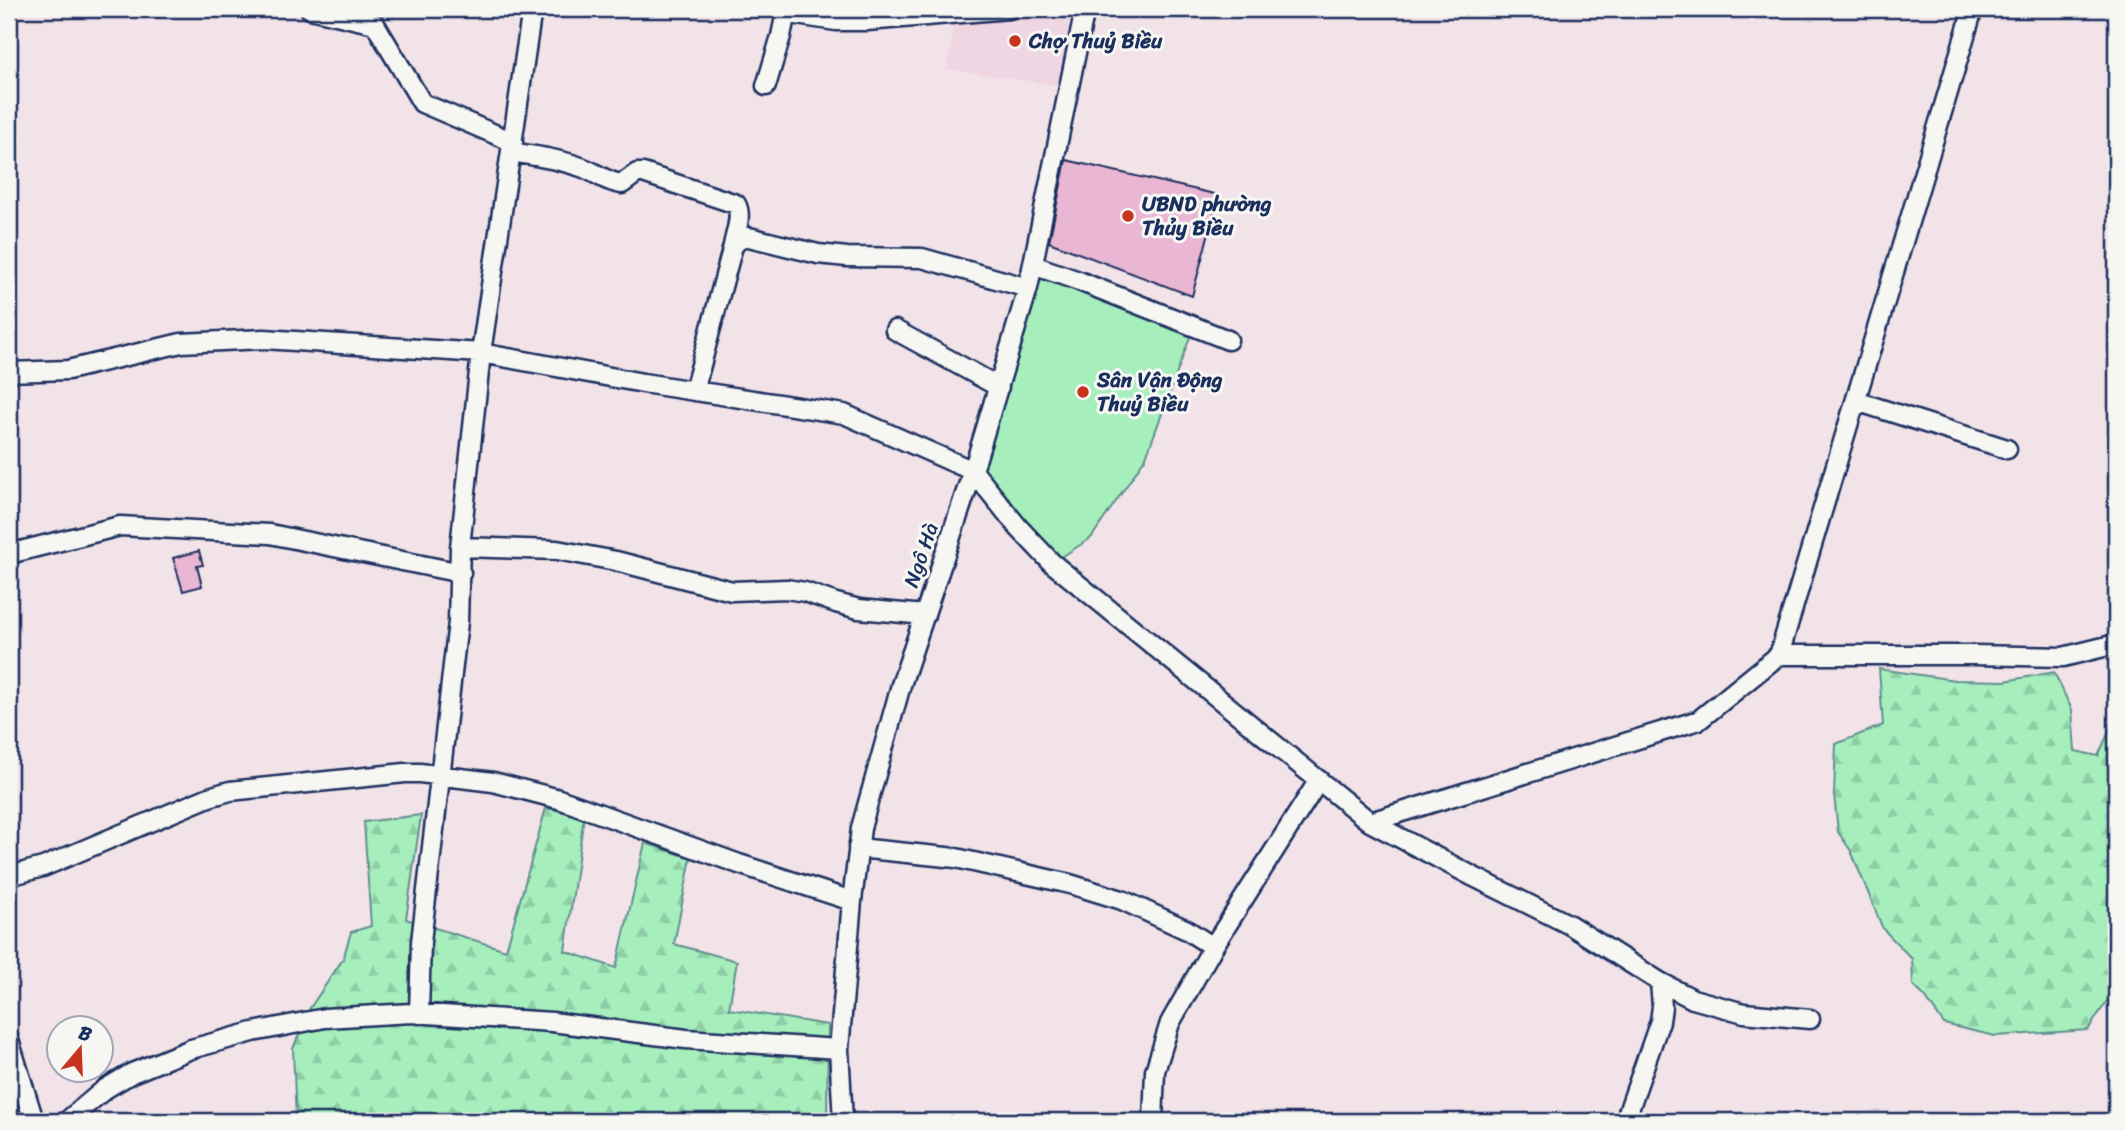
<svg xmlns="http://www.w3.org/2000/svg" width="2125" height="1130" font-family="Sriracha,sans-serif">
  <defs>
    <pattern id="forest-firs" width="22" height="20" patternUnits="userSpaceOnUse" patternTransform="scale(1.75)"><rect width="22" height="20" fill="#a6efbd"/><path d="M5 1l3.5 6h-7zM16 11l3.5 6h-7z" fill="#8ecda5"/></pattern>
  </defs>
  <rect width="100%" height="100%" fill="#f2e3e9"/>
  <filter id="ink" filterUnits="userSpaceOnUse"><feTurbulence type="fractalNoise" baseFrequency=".0143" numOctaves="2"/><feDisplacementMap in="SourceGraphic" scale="14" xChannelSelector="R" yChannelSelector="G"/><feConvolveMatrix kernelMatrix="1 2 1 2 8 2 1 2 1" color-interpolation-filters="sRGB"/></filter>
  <g filter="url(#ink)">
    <path fill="#efd6e3" d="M1016,9H1085L1069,87L947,69L956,12Z"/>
    <path fill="url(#forest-firs)" stroke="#608f8e" stroke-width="2" d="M1879,669L1955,680L2005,681L2054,672L2072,710L2075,751L2098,756L2114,721L2116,719V1001H2107L2088,1030L1995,1036L1944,1024L1925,997L1913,985L1912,959L1883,929L1851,851L1838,832L1834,794L1836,744L1883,725Z
      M546,808L584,816L565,951L616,968L645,843L691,858L674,944L737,961L729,1009L828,1025L827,1121H296L293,1049L310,1008L343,959L351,932L371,926L364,822L421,815L406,919L506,950Z"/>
    <path fill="#a6efbd" stroke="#608f8e" stroke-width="2" d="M1033,265L1194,326L1146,457L1091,538L1052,563L973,471Z"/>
    <path fill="#e9b6d4" stroke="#1b2f5e" stroke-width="2" d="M1066,160L1219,195L1192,296L1049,242Z
      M199,551L203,565L197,566L202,586L183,591L173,558Z"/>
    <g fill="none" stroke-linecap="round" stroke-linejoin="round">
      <defs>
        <path id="minor" d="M310,9L375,24L422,103L513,142
          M766,86L781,36L785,17L790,14L836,21H867L1009,9
          M511,152C536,156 558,159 581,167C596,172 605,182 622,184L637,173H643L736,204C743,216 735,233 733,246
          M1033,265L1079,281L1228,340
          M895,330L999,387
          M9,372L68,370L181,343L264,339L481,353L643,383L844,414L973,471L1018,527L1052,563L1370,822L1699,720L1779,655L1973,9
          M694,391L733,246L741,237H749L818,254L847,257L922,258L1028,288
          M1856,401L2007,449
          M460,547L557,550L616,561L732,591L786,589L805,592L836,603L859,609L925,615
          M9,554L120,526L270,534L461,573
          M1779,655H1974L2063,657L2116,644
          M1370,822L1474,877L1570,925L1660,982L1693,999L1744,1013L1810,1019
          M858,848L956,858L1070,884L1122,900L1187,930L1213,947
          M9,876L43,867L209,797L230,791L405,773H420L493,782L559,799L739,864L852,901
          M419,1014L421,942L458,622L460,547L481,353L532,9
          M9,1040L34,1121
          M67,1121L105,1089L132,1073L191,1049L253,1032L325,1018L411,1013L552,1022L686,1039L839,1049
          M843,1121L839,1049L852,901L861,828L901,685L973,471L1028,288L1085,9
          M1153,1121L1155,1071L1170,1023L1213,947L1319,780
          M1625,1121L1660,1021L1662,1007L1660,982"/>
      </defs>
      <use href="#minor" stroke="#1b2f5e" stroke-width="23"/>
      <use href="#minor" stroke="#f6f6f2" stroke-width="18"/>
    </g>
  </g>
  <g fill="#c8321e" stroke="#f6f6f2" stroke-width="2.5">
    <circle cx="1015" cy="41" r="7"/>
    <circle cx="1128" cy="216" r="7"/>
    <circle cx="1083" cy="392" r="7"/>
  </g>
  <g text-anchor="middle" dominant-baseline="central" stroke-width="6" stroke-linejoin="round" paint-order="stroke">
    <g font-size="21" font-weight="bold" fill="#1b2f5e" stroke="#f6f6f2" text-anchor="start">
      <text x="1029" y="41">Chợ Thuỷ Biều</text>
      <text x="1142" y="204">UBND phường<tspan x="1142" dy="24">Thủy Biều</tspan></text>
      <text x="1097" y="380">Sân Vận Động<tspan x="1097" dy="24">Thuỷ Biều</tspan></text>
    </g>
    <g font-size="21" fill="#1b2f5e" stroke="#f6f6f2">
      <text transform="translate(921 555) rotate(-71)">Ngô Hà</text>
    </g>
  </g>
  <rect width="2125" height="1130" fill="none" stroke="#f6f6f2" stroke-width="35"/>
  <rect x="18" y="18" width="2090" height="1095" fill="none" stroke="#1b2f5e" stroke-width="2.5" filter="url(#ink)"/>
  <g transform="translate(80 1049) rotate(19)"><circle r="33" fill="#f6f6f2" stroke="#9ea6b7" stroke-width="2"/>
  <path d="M0-5L12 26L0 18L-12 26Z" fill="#c8321e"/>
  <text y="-10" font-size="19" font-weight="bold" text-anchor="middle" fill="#1b2f5e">B</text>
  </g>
</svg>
